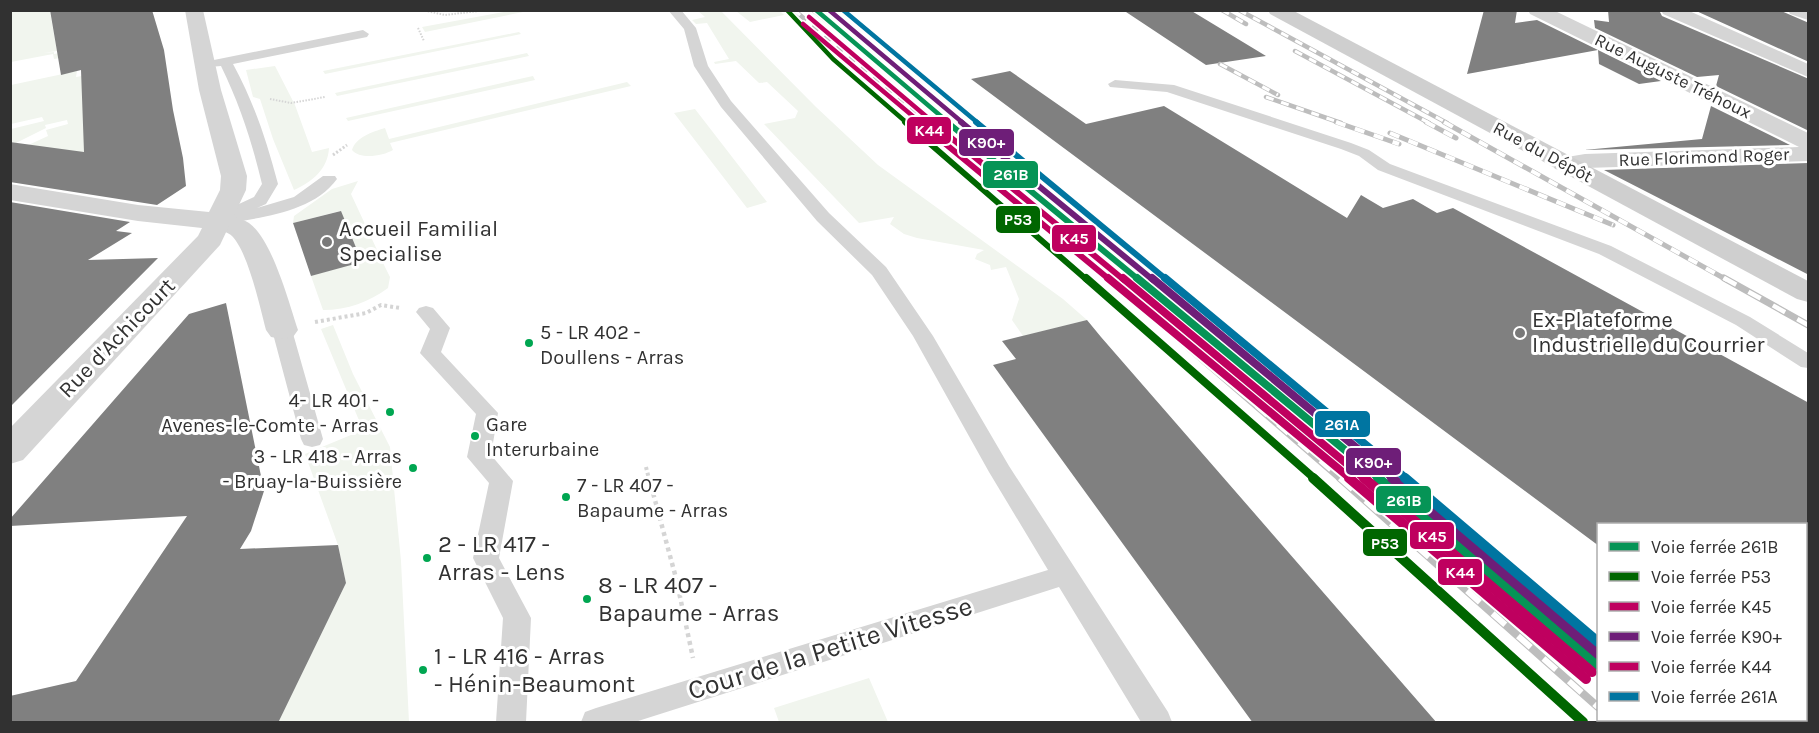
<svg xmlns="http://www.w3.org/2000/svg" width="1819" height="733" font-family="Karla,sans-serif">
  <rect width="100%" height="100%" fill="#fff"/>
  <path fill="#f1f5ee" d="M11,11H55L50,12L57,51L43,53L54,52V54L80,49L74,56L54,59L53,54L11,62Z
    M509,11L523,12L425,32L422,27Z
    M698,11H721L816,107L878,165L1063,299L1087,320L1023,336L1012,320L1019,299L1006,267L991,270L990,265L975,259L977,254L984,250L917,238L904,234L890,224L894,217L859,223L764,124L795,118L798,111L767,82L759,83L736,61L715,64L714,62L729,59L707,23L696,24L692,20L705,17Z
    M736,11H780L784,15L750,22Z
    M519,32L521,34L325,74L323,71Z
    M527,53L529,56L337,96L335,93Z
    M275,66L295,105L312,152L329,148C328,169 312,182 294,190L273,139L260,99L253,97L246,70Z
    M77,71L76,77L93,74L110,146L49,161L11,153L48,136L46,130L68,124L67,120L45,125L46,128L16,143L11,142V129L44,121L42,117L11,124V85Z
    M533,76L535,80L348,121L346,118Z
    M627,82L631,86L390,143L393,150C383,156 360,160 352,150C356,137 372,132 385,128L389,139Z
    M695,109L767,202L747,208L674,113Z
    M358,181L351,194L385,267L390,277L388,288C369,302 348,310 323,310L311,276L362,261L340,211L293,223L294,216L332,189Z
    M333,325L353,374L390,447L401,561L409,722H278L346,583L338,545L305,454L363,430L321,329Z
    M869,678L888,722H779L774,708Z"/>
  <path fill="#808080" d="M50,10H152L164,50L173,110L183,158L186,186L157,205L10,182V142L84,152L81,70L61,75Z
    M1123,10H1190L1266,56L1206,65Z
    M1484,10H1517L1515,23L1537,20L1598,50L1467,74Z
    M1608,10H1659L1662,16L1809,79V131L1716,86L1719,75L1697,77L1595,28L1594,20L1609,22Z
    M1694,10H1779L1809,23V62Z
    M1598,50L1661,81L1639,84L1599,64Z
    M1010,71L1086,124L1164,106L1347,218L1361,195L1383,208L1413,199L1437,213L1453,208L1809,403V525H1599V546L971,79Z
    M1711,106L1790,145L1584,150L1702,139Z
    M1809,163V275L1604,170L1808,163Z
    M10,202L130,222L116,231L132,233L88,260L158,258L10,407Z
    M341,211L362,262L311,276L293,223Z
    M226,303L264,491L251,531L240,549L338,545L346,583L278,723H10V696L76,681L187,516L10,526V519L189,314Z
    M1087,320L1101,337L1437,723H1253L993,365L1016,359L1002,341Z"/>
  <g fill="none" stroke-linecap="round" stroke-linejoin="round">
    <path stroke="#d5d5d5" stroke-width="2" stroke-dasharray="1.5 1.5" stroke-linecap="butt" d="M422,10L445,15L487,10
      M418,28L424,41
      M270,99L291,103L325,97"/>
    <path stroke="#d5d5d5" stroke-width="3" stroke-dasharray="2 2" stroke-linecap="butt" d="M333,155L347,145"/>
    <path stroke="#d5d5d5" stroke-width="4" stroke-dasharray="3 3" stroke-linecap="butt" d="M315,322L366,313L381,305L400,308
      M646,467L649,479"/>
    <path stroke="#d5d5d5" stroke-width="4.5" stroke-dasharray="4 4" stroke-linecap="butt" d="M649,478L676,578L693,658"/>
    <path fill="#d5d5d5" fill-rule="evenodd" d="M668,10H681L696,28L708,66L731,101L829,213L886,267L933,336L1009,466L1168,712L1172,722H1141L1059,587L635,722H581L585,712L596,708L1048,570L989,472L913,336L872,275L817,221L721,107L694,66L684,29Z
      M363,30L369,34L367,37L233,64C255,105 266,139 278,184L266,204L257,208L294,197L323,176H335L337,179C316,208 275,215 242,221L235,219L217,226L211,225L208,221L211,217L254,197L262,184C252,142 240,105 221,66L209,67L207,64L209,61Z
      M1115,80L1174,85L1351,143L1369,150L1390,164L1611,246L1750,317L1808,353V368L1801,367L1736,325L1599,254L1378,170L1359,156L1341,149L1167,92L1110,87L1108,84Z
      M426,306L433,308L450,328L441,352L498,413L491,455L513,481L499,558L531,618L526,722H496L503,618L473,558L489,483L467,457L476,414L420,353L430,329L416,312L419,308Z
      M282,324L289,326L292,330L323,439L320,445L312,447L304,445L301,439L272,330L275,326Z"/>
    <path fill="#d5d5d5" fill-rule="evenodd" d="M1528,10H1553L1808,133V161L1585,168L1564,171L1555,169L1552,164L1555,159L1585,154L1799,147L1530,14Z
      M1661,10H1687L1808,64V77L1663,14Z
      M1788,10H1808V20L1790,14Z
      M217,213C227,215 240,217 249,223C272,239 289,303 298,330L293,337L282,339L271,337L266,330C260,307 248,252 232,236C223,228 210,231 203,221L207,215Z"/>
    <path fill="#d5d5d5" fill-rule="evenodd" d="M185,10H203L221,90L247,176L246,190L220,245L23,460L10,464V428L198,236L202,228L138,221L10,200V184L138,205L209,212L220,190L221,176L199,90Z"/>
    <path fill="#cfcfcf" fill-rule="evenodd" d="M1268,10H1292L1808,281V302L1797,299L1270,14Z"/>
    <defs>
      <path id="rail-far3" d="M794,10L927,123
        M813,10L833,26
        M1222,10L1246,24
        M1239,10L1447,123
        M1295,51L1429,123
        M1220,64L1278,95
        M1266,97L1341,123"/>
      <path id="rail-far2" d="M925,122L1109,280
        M1336,122L1399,144
        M1426,122L1456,138
        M1444,122L1727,280
        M1390,133L1613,225"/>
      <path id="rail-far1" d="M1108,278L1341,479
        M1724,278L1808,325"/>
      <path id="rail" d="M1340,478L1598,707
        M1612,720L1615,722"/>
    </defs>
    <use href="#rail-far3" stroke="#bdbdbd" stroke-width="4.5"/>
    <use href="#rail-far2" stroke="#bdbdbd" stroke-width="5"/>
    <use href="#rail-far1" stroke="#bdbdbd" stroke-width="7"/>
    <use href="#rail" stroke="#bdbdbd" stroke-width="8"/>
    <use href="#rail-far3" stroke="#fff" stroke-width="3" stroke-dasharray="8" stroke-linecap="butt"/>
    <use href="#rail-far2" stroke="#fff" stroke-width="4" stroke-dasharray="10" stroke-linecap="butt"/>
    <use href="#rail-far1" stroke="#fff" stroke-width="4.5" stroke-dasharray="14" stroke-linecap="butt"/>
    <use href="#rail" stroke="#fff" stroke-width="6" stroke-dasharray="17" stroke-linecap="butt"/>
    <defs>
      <path id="rail-1-far3" d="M816,10L949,123"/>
      <path id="rail-1-far2" d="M947,122L1139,280"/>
      <path id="rail-1-far1" d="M1137,278L1380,479"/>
      <path id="rail-1" d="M1378,478L1598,665"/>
      <path id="rail-2-far3" d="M787,10L833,59L907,123"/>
      <path id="rail-2-far2" d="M905,122L1087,280"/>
      <path id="rail-2-far1" d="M1086,278L1315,479"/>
      <path id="rail-2" d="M1313,478L1583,722"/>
      <path id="rail-3-far3" d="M809,17L934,123"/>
      <path id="rail-3-far2" d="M932,122L1124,280"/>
      <path id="rail-3-far1" d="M1123,278L1365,479"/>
      <path id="rail-3" d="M1364,478L1592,672"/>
      <path id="rail-4-far3" d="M829,10L963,123"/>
      <path id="rail-4-far2" d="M961,122L1153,280"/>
      <path id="rail-4-far1" d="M1152,278L1394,479"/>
      <path id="rail-4" d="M1392,478L1598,654"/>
      <path id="rail-5-far3" d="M803,24L921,123"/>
      <path id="rail-5-far2" d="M919,122L1110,280"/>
      <path id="rail-5-far1" d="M1108,278L1351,479"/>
      <path id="rail-5" d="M1349,478L1586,679"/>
      <path id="rail-6-far3" d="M843,10L978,123"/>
      <path id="rail-6-far2" d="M976,122L1167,280"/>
      <path id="rail-6-far1" d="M1165,278L1407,479"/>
      <path id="rail-6" d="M1405,478L1598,642"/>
    </defs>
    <use href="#rail-1-far3" stroke="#fff" stroke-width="8"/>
    <use href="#rail-1-far2" stroke="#fff" stroke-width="10"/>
    <use href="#rail-1-far1" stroke="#fff" stroke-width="12"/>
    <use href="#rail-1" stroke="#fff" stroke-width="14"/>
    <use href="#rail-2-far3" stroke="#fff" stroke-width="8"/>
    <use href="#rail-2-far2" stroke="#fff" stroke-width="10"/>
    <use href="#rail-2-far1" stroke="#fff" stroke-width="12"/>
    <use href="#rail-2" stroke="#fff" stroke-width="14"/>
    <use href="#rail-3-far3" stroke="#fff" stroke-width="8"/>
    <use href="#rail-3-far2" stroke="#fff" stroke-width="10"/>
    <use href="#rail-3-far1" stroke="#fff" stroke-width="12"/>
    <use href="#rail-3" stroke="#fff" stroke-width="14"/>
    <use href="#rail-4-far3" stroke="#fff" stroke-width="8"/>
    <use href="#rail-4-far2" stroke="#fff" stroke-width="10"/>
    <use href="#rail-4-far1" stroke="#fff" stroke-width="12"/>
    <use href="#rail-4" stroke="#fff" stroke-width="14"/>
    <use href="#rail-5-far3" stroke="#fff" stroke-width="8"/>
    <use href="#rail-5-far2" stroke="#fff" stroke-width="10"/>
    <use href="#rail-5-far1" stroke="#fff" stroke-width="12"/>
    <use href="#rail-5" stroke="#fff" stroke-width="14"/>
    <use href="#rail-6-far3" stroke="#fff" stroke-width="8"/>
    <use href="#rail-6-far2" stroke="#fff" stroke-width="10"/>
    <use href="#rail-6-far1" stroke="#fff" stroke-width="12"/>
    <use href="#rail-6" stroke="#fff" stroke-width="14"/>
    <use href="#rail-1-far3" stroke="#069456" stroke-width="4.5"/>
    <use href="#rail-1-far2" stroke="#069456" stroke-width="6"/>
    <use href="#rail-1-far1" stroke="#069456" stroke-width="8"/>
    <use href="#rail-1" stroke="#069456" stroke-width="10"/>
    <use href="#rail-2-far3" stroke="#060" stroke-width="4.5"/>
    <use href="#rail-2-far2" stroke="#060" stroke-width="6"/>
    <use href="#rail-2-far1" stroke="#060" stroke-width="8"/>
    <use href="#rail-2" stroke="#060" stroke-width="10"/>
    <use href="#rail-3-far3" stroke="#bf005f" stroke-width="4.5"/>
    <use href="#rail-3-far2" stroke="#bf005f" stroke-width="6"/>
    <use href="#rail-3-far1" stroke="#bf005f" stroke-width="8"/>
    <use href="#rail-3" stroke="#bf005f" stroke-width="10"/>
    <use href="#rail-4-far3" stroke="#6e1e78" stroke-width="4.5"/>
    <use href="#rail-4-far2" stroke="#6e1e78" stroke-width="6"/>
    <use href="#rail-4-far1" stroke="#6e1e78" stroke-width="8"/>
    <use href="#rail-4" stroke="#6e1e78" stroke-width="10"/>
    <use href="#rail-5-far3" stroke="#bf005f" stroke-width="4.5"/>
    <use href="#rail-5-far2" stroke="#bf005f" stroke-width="6"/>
    <use href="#rail-5-far1" stroke="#bf005f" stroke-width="8"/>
    <use href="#rail-5" stroke="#bf005f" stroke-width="10"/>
    <use href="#rail-6-far3" stroke="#0075a1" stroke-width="4.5"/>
    <use href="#rail-6-far2" stroke="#0075a1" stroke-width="6"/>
    <use href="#rail-6-far1" stroke="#0075a1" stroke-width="8"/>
    <use href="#rail-6" stroke="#0075a1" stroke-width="10"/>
  </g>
  <g fill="#797979" stroke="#fff" stroke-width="2">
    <circle cx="327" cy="242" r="6"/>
    <circle cx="1520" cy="333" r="6"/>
  </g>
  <g fill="#00a651" stroke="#fff" stroke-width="2">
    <circle cx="529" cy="343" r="5"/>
    <circle cx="390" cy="412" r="5"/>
    <circle cx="475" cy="436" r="5"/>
    <circle cx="413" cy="468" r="5"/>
    <circle cx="566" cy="497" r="5"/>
    <circle cx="427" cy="558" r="5"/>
    <circle cx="587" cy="599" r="5"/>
    <circle cx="423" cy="670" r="5"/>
  </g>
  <g text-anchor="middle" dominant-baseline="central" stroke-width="6" stroke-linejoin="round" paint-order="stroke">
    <g font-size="18" fill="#313131" stroke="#fff">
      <text transform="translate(1673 76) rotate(26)">Rue Auguste Tréhoux</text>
      <text transform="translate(1543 152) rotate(28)">Rue du Dépôt</text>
      <text transform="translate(1704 157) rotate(-2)">Rue Florimond Roger</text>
    </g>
    <g font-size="20" fill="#313131" stroke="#fff" text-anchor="start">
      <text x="540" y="332">5 - LR 402 -<tspan x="540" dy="25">Doullens - Arras</tspan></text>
      <text x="379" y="400" text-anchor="end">4- LR 401 -<tspan x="379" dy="25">Avenes-le-Comte - Arras</tspan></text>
      <text x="486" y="424">Gare<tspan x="486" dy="25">Interurbaine</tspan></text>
      <text x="402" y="456" text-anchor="end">3 - LR 418 - Arras<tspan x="402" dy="25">- Bruay-la-Buissière</tspan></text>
      <text x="577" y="485">7 - LR 407 -<tspan x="577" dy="25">Bapaume - Arras</tspan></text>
    </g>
    <g font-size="22" fill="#313131" stroke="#fff" text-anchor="start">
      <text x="339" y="229">Accueil Familial<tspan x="339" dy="25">Specialise</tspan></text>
      <text x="1532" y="320">Ex-Plateforme<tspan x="1532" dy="25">Industrielle du Courrier</tspan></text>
    </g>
    <g font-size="22" fill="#313131" stroke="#fff">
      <text transform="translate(117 338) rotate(-46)">Rue d'Achicourt</text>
    </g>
    <g font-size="24" fill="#313131" stroke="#fff" text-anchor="start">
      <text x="438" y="544">2 - LR 417 -<tspan x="438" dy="28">Arras - Lens</tspan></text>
      <text x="598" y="585">8 - LR 407 -<tspan x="598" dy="28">Bapaume - Arras</tspan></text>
      <text x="434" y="656">1 - LR 416 - Arras<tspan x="434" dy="28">- Hénin-Beaumont</tspan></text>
    </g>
    <g font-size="27" fill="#313131" stroke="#fff">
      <text transform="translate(830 648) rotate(-17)">Cour de la Petite Vitesse</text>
    </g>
  </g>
  <g stroke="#fff" stroke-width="2">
    <rect x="906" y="116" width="46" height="29" rx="6" fill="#bf005f"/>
    <rect x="958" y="128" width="57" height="29" rx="6" fill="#6e1e78"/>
    <rect x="982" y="160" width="57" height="29" rx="6" fill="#069456"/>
    <rect x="995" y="205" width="46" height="29" rx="6" fill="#060"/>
    <rect x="1051" y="224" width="46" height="29" rx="6" fill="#bf005f"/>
    <rect x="1314" y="410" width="57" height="28" rx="6" fill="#0075a1"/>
    <rect x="1345" y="447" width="57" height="29" rx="6" fill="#6e1e78"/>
    <rect x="1375" y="485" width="57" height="29" rx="6" fill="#069456"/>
    <rect x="1409" y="521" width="46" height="29" rx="6" fill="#bf005f"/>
    <rect x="1362" y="528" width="46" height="29" rx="6" fill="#060"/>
    <rect x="1437" y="558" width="46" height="28" rx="6" fill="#bf005f"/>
  </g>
  <g font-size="16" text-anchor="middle" font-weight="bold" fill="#fff">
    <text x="929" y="136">K44</text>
    <text x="986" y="148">K90+</text>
    <text x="1011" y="180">261B</text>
    <text x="1018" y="225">P53</text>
    <text x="1074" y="244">K45</text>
    <text x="1342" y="430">261A</text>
    <text x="1373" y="468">K90+</text>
    <text x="1404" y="506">261B</text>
    <text x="1432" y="542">K45</text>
    <text x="1385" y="549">P53</text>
    <text x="1460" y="578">K44</text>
  </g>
  <rect width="1819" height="733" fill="none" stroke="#313131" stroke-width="24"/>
  <rect x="1597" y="523" width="210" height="198" fill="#ffffff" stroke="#adadad" stroke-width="1.5"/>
  <rect x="1609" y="542" width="30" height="9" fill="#069456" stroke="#adadad" stroke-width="1.5"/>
  <text x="1651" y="553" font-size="18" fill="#313131">Voie ferrée 261B</text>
  <rect x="1609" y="572" width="30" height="9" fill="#006600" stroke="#adadad" stroke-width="1.5"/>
  <text x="1651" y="583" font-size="18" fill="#313131">Voie ferrée P53</text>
  <rect x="1609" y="602" width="30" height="9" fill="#bf005f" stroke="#adadad" stroke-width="1.5"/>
  <text x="1651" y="613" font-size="18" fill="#313131">Voie ferrée K45</text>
  <rect x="1609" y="632" width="30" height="9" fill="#6e1e78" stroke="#adadad" stroke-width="1.5"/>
  <text x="1651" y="643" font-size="18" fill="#313131">Voie ferrée K90+</text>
  <rect x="1609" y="662" width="30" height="9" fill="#bf005f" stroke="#adadad" stroke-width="1.5"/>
  <text x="1651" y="673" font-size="18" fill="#313131">Voie ferrée K44</text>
  <rect x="1609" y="692" width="30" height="9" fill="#0075a1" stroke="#adadad" stroke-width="1.5"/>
  <text x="1651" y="703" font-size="18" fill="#313131">Voie ferrée 261A</text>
</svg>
